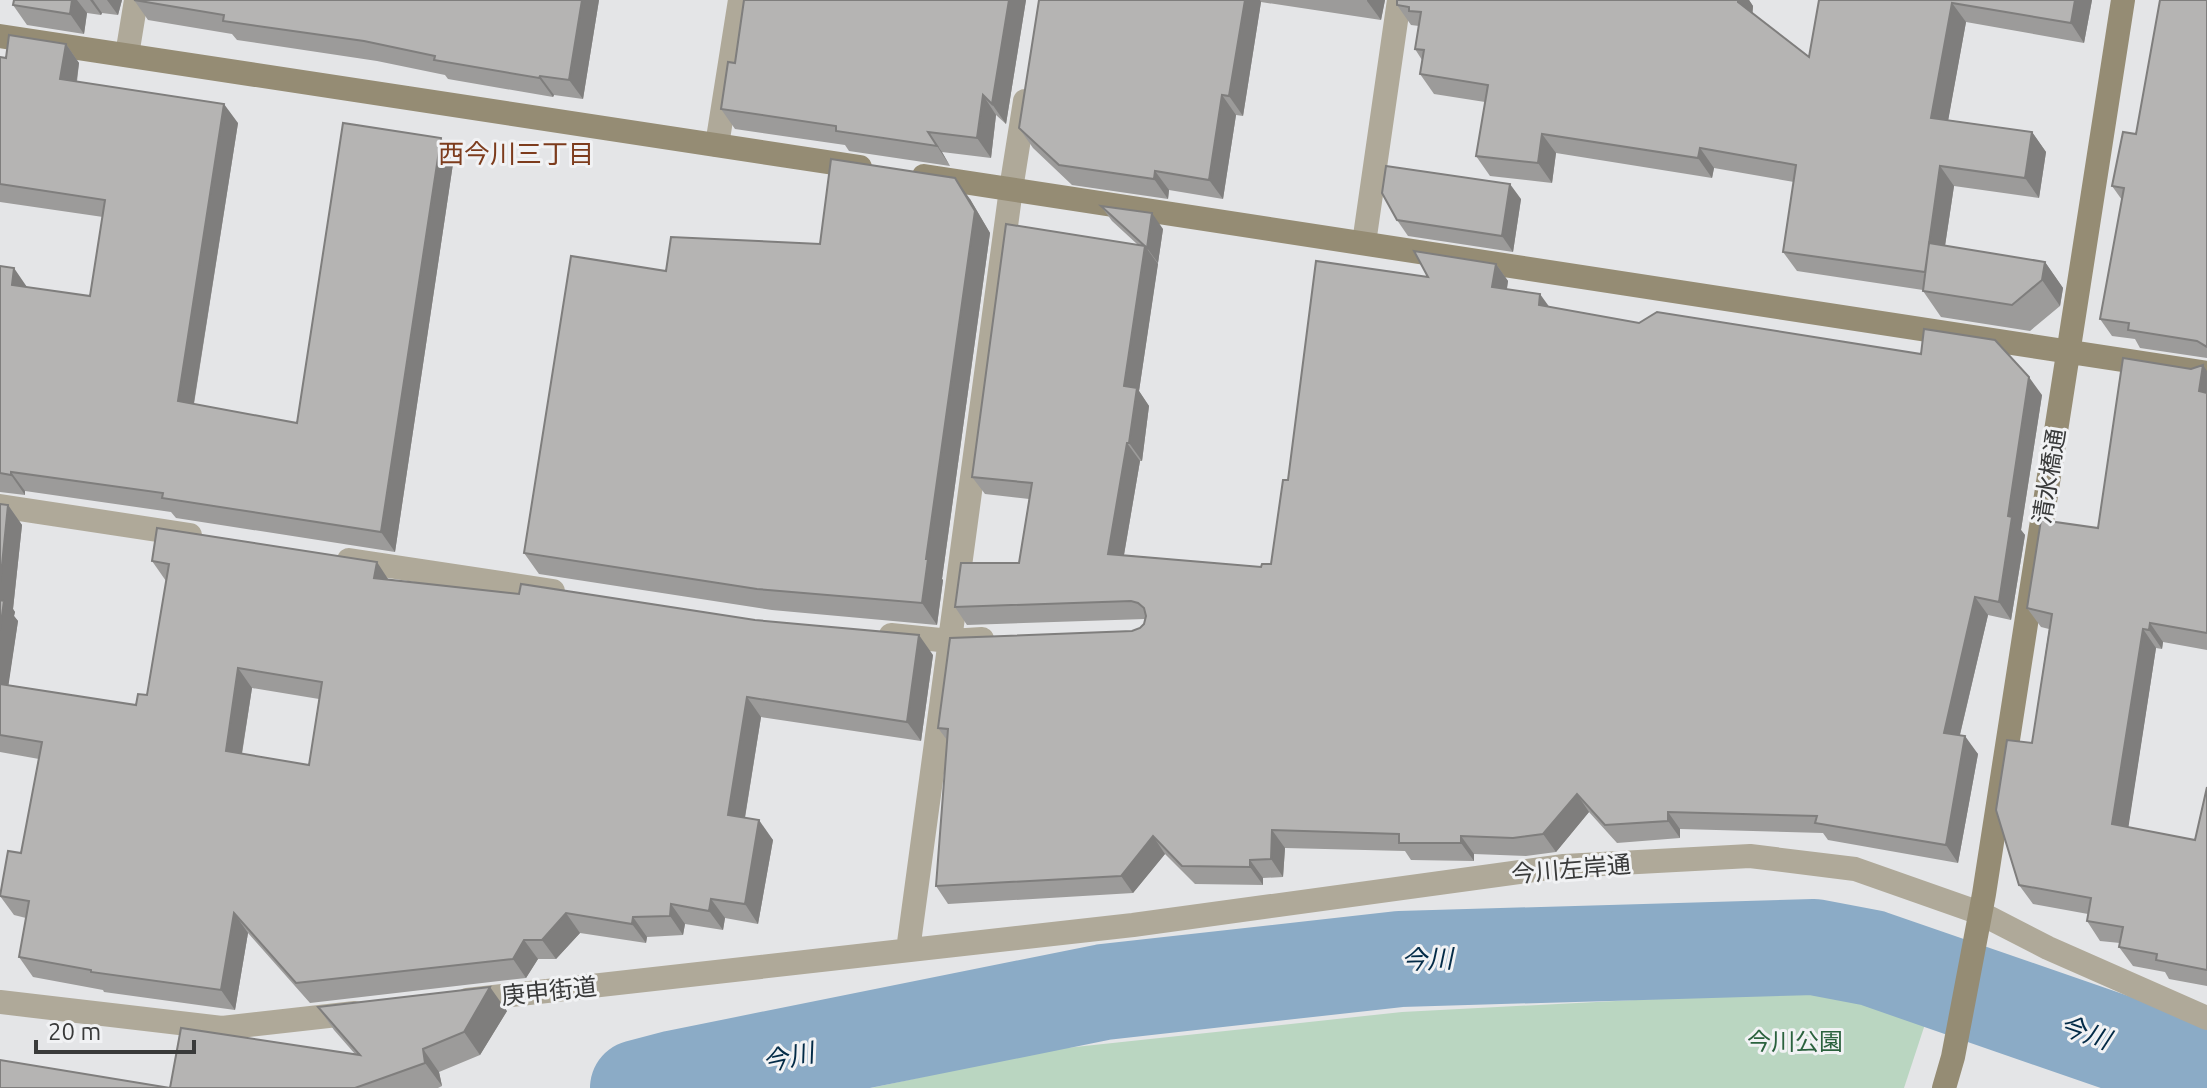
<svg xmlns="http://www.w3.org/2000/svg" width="2207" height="1088" font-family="Ubuntu,'Noto Sans JP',sans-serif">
  <rect width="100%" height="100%" fill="#e4e5e7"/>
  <path fill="#bad6c1" d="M1789,992L1930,1009L1904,1088H871L1047,1050L1402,1012Z"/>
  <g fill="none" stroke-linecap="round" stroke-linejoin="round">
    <path stroke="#8babc6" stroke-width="96" d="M638,1088L676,1078L1104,992L1400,959L1814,947L1872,958L2207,1074"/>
    <path stroke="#afa999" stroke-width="24" d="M127,55L136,0
      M717,145L740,0
      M1364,243L1399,0
      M0,506L190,535
      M349,560L553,591
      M891,635L950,641L982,639
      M908,950L1011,189L1025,101
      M467,1000L1133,925L1564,866L1750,856L1855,869L1980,913L2048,948L2207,1018
      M0,1002L222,1028L355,1013"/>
    <path stroke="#958c74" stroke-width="24" d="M0,36L860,167
      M924,176L2207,373
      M1944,1088L1953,1057L1984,894L2123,0"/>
  </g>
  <path fill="#9c9b9a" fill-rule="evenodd" d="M14,0H122L118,15L102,13L101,15L87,13L84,34L27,25L13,5Z
    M134,0H599L583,99L554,95L553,97L448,79L445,75L377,61L237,40L232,34L148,20Z
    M1026,0L1006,124L996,115L991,158L942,152L950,166L849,151L845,145L735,129L721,109L735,63Z
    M1039,0H1385L1381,20L1261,2L1243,116L1236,115L1223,199L1169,190L1168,199L1072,185L1033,148L1019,128Z
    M1397,0H1749L1753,6L1752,13L1809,57L1819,0H2092L2084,43L1966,22L1948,120L2032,132L2046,152L2039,198L1954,186L1945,246L2045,262L2063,288L2060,306L2030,331L1941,317L1923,291V290L1797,271L1783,252L1794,182L1714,168L1712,178L1556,153L1552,183L1490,176L1476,156L1485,102L1434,94L1420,74L1422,60L1415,49L1419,26L1411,25L1397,5Z
    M2207,0V358L2140,348L2135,339L2112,336L2100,319L2122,200L2112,186L2136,134Z
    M66,44L79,63L77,82L238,123L194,404L297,423L441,138L454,157L395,552L176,518L171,512L25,491V495L0,492V266L27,287L90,296L103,217L0,202V57L6,58Z
    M970,199L990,233L942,579L943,580L937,625L772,610L539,574L524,553L666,271L820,244Z
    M1521,199L1513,252L1408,236L1397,220Z
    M1101,206L1163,229L1139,391L1149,406L1142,461H1140L1124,555L1261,567L1271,564L1288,480L1428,277L1496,264L1508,281L1507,289L1550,307L2042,395L2021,530L2025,535L2011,620L1988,615L1960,735L1978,754L1958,863L1828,840L1823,833L1680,829V838L1617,843L1589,812L1556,852L1526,856L1474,854V861L1411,860L1405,851L1285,848L1283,877L1263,878V885L1195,884L1165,854L1133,893L948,904L936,886L947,740L938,728L1132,631L1140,628L1144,624L1145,619L967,625L955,607L1019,563L1029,499L985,494L972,477L1137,244L1112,221Z
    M2207,371V650L2163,642L2162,649L2156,648L2128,827L2195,840L2207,787V986L2169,979L2165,972L2133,966L2119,947L2120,943L2100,941L2087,921L2088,914L2033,904L2019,885L2032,743L2049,629L2041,627L2027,608L2098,528Z
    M0,504L8,505L22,525L13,609L15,612L14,616L18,621L8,685L136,705L147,695L166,581L152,561L389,580L933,655L921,741L761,717L745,818L773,840L758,924L725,918L723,930L685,924L683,935L647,937L646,943L580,933L556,959H538L526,978L310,1003L248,933L235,1010L104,992L103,990L33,977L19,957L26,918L14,915L0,896L21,853L39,759L0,752ZM252,688L319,699L309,765L242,754Z
    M318,1007L507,1011L480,1055L439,1072L442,1086L438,1088H0H170L355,1054L334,1030Z"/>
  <path fill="#7f7e7d" d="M72,0H77L87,13L84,34L70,14Z
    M90,0H93L102,13L101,15Z
    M107,0H122L118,15Z
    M582,0H599L583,99L569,80Z
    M1009,0H1026L1006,124L992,104Z
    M1245,0H1260L1261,2L1243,116L1229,96Z
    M1367,0H1385L1381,20L1367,1Z
    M1738,0H1749L1753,6L1752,22L1738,2Z
    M2075,0H2092L2084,43L2071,23Z
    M1952,3L1966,22L1945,138L1931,118Z
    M66,44L79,63L74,99L60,79Z
    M540,76L554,95L553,97L539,78Z
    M983,95L996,115L991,158L977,138Z
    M1222,95L1236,115L1223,199L1209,180Z
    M224,104L238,123L191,421L178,401Z
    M928,132L942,152L950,166L937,146Z
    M2032,132L2046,152L2039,198L2025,178Z
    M1542,134L1556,153L1552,183L1538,163Z
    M441,138L454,157L395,552L381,532Z
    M1700,148L1714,168L1712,178L1698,158Z
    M1940,166L1954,186L1938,292L1925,272Z
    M1155,171L1169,190L1168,199L1154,179Z
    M955,178L970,199L990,233L942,579L943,580L937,625L922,603Z
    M1510,184L1521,199L1513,252L1502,236Z
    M1152,213L1163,229L1158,263L1147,248Z
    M1145,246L1158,264L1139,391L1149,406L1142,461L1129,443L1124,386Z
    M2045,262L2063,288L2060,306L2042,280Z
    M1496,264L1508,281L1504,305L1492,287Z
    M14,268L27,287L12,285Z
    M1540,294L1553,312L1539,305Z
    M2203,365L2207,371V402L2199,391Z
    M2029,377L2042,395L2021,530L2025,535L2011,620L1999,602L2008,516Z
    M1127,443L1140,461L1121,572L1108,554Z
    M11,472L25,491V495L11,475Z
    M8,505L22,525L13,609L15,612L14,616L18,621L6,702L0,694V585Z
    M377,562L390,582L374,578Z
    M1975,597L1988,615L1956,751L1944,733Z
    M2150,623L2163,642L2162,649L2149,630Z
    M2143,629L2156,648L2126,843L2112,824Z
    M919,635L933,655L921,741L907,722Z
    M238,668L252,688L239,771L226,751Z
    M747,697L761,717L742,835L728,815Z
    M1965,736L1978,754L1958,863L1946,845Z
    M1577,794L1589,812L1556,852L1543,834Z
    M1668,812L1680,829V838L1668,821Z
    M759,820L773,840L758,924L745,904Z
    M1272,830L1285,848L1283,877L1271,859Z
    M1153,836L1165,854L1133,893L1121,876Z
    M1461,836L1474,854V861L1461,843Z
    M1250,860L1263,878V885L1250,867Z
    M711,899L725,918L723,930L709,911Z
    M671,904L685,924L683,935L670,916Z
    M234,913L248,933L235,1010L221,990Z
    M566,913L580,933L556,959L542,940Z
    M633,917L647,937L646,943L632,924Z
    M524,940L538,959L526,978L513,959Z
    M490,987L507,1011L480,1055L464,1032Z
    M423,1049L439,1072L442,1086L425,1063Z"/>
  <path fill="#b5b4b3" stroke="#7f7e7d" stroke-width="2" fill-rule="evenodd" d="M14,0H72L70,14L13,5Z
    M134,0H582L569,80L540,76L539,78L434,60L435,56L364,41L223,21L224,15Z
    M744,0H1009L992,104L983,95L977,138L928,132L937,146L836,131V126L721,109L728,62L735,63Z
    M1039,0H1245L1229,96L1222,95L1209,180L1155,171L1154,179L1059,165L1019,128Z
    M1397,0H1738V2L1809,57L1819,0H2075L2071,23L1952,3L1931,118L2032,132L2025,178L1940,166L1925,272L1783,252L1796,165L1700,148L1698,158L1542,134L1538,163L1476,156L1488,85L1420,74L1424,50L1415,49L1421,12L1409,11V7L1397,5Z
    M2160,0H2207V347L2197,341L2128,330L2129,323L2100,319L2124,188L2112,186L2123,132L2136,134Z
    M9,35L66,44L60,79L224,104L178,401L297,423L343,123L441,138L381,532L162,498L163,493L11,472V475L0,473V266L14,268L12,285L90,296L105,200L0,184V57L6,58Z
    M831,159L955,178L975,211L926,559H928L922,603L757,589L524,553L571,256L666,271L671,237L820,244Z
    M1386,166L1510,184L1502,236L1397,220L1382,193Z
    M1101,206L1152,213L1147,248Z
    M1006,224L1145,246L1124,386L1137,388L1129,443H1127L1108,554L1261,567L1262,564H1271L1283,480H1288L1316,261L1428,277L1414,251L1496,264L1492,287L1540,294L1539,305L1639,323L1657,312L1921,354L1924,329L1995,340L2029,377L2008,516L2012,517L1999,602L1975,597L1944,733L1965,736L1946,845L1815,823L1817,816L1668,812V821L1605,825L1577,794L1543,834L1513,838L1461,836V843H1399V834L1272,830L1271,859L1250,860V867L1182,866L1153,836L1121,876L936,886L948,729L938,728L950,638L1132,631L1140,628L1144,624L1146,616L1144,608L1138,603L1131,601L955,607L961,563H1019L1032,483L972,477Z
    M1929,243L2045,262L2042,280L2012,305L1923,291Z
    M2123,358L2191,369L2203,365L2199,391L2207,393V633L2150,623L2149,630L2143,629L2112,824L2195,840L2207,787V970L2156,960L2157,954L2119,947L2123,927L2087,921L2091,898L2019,885L1996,810L2007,740L2032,743L2052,614L2027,608L2041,520L2098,528Z
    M0,504L8,505L0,585Z
    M157,528L377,562L374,578L519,594L521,584L755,620L919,635L907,722L747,697L728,815L759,820L745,904L711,899L709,911L671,904L670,916L633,917L632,924L566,913L542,940H524L513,959L296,983L234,913L221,990L91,972V970L19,957L29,901L0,896L8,851L21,853L42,742L0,735V684L136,705L138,694L147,695L169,564L152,561ZM238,668L322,682L309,765L226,751Z
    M0,600L4,601L0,630Z
    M490,987L464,1032L423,1049L425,1063L355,1088H0V1060L170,1088L181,1028L360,1055L318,1007Z"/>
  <g text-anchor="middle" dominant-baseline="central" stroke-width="6" stroke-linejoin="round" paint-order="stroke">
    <g font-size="24" fill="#393a3a" stroke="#f1f2f4">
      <text transform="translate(2049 476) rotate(-81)">清水橋通</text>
      <text transform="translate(1571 869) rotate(-5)">今川左岸通</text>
      <text transform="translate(549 991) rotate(-6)">庚申街道</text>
    </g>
    <g font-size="24" fill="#2b623e" stroke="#f1f2f4">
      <text x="1795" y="1041">今川公園</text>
    </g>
    <g font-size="26" fill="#7d3c1d" stroke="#f1f2f4">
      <text x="516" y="153">西今川三丁目</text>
    </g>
    <g font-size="26" font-style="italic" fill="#032b47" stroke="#f1f2f4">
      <text transform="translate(1427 959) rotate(-2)">今川</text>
      <text transform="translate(2085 1032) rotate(19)">今川</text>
      <text transform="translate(788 1057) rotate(-12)">今川</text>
    </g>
  </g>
  <path d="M36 1040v12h158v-12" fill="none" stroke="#393a3a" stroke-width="4"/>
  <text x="48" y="1040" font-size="24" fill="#393a3a" stroke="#f1f2f4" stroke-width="6" paint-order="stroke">20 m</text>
</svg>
